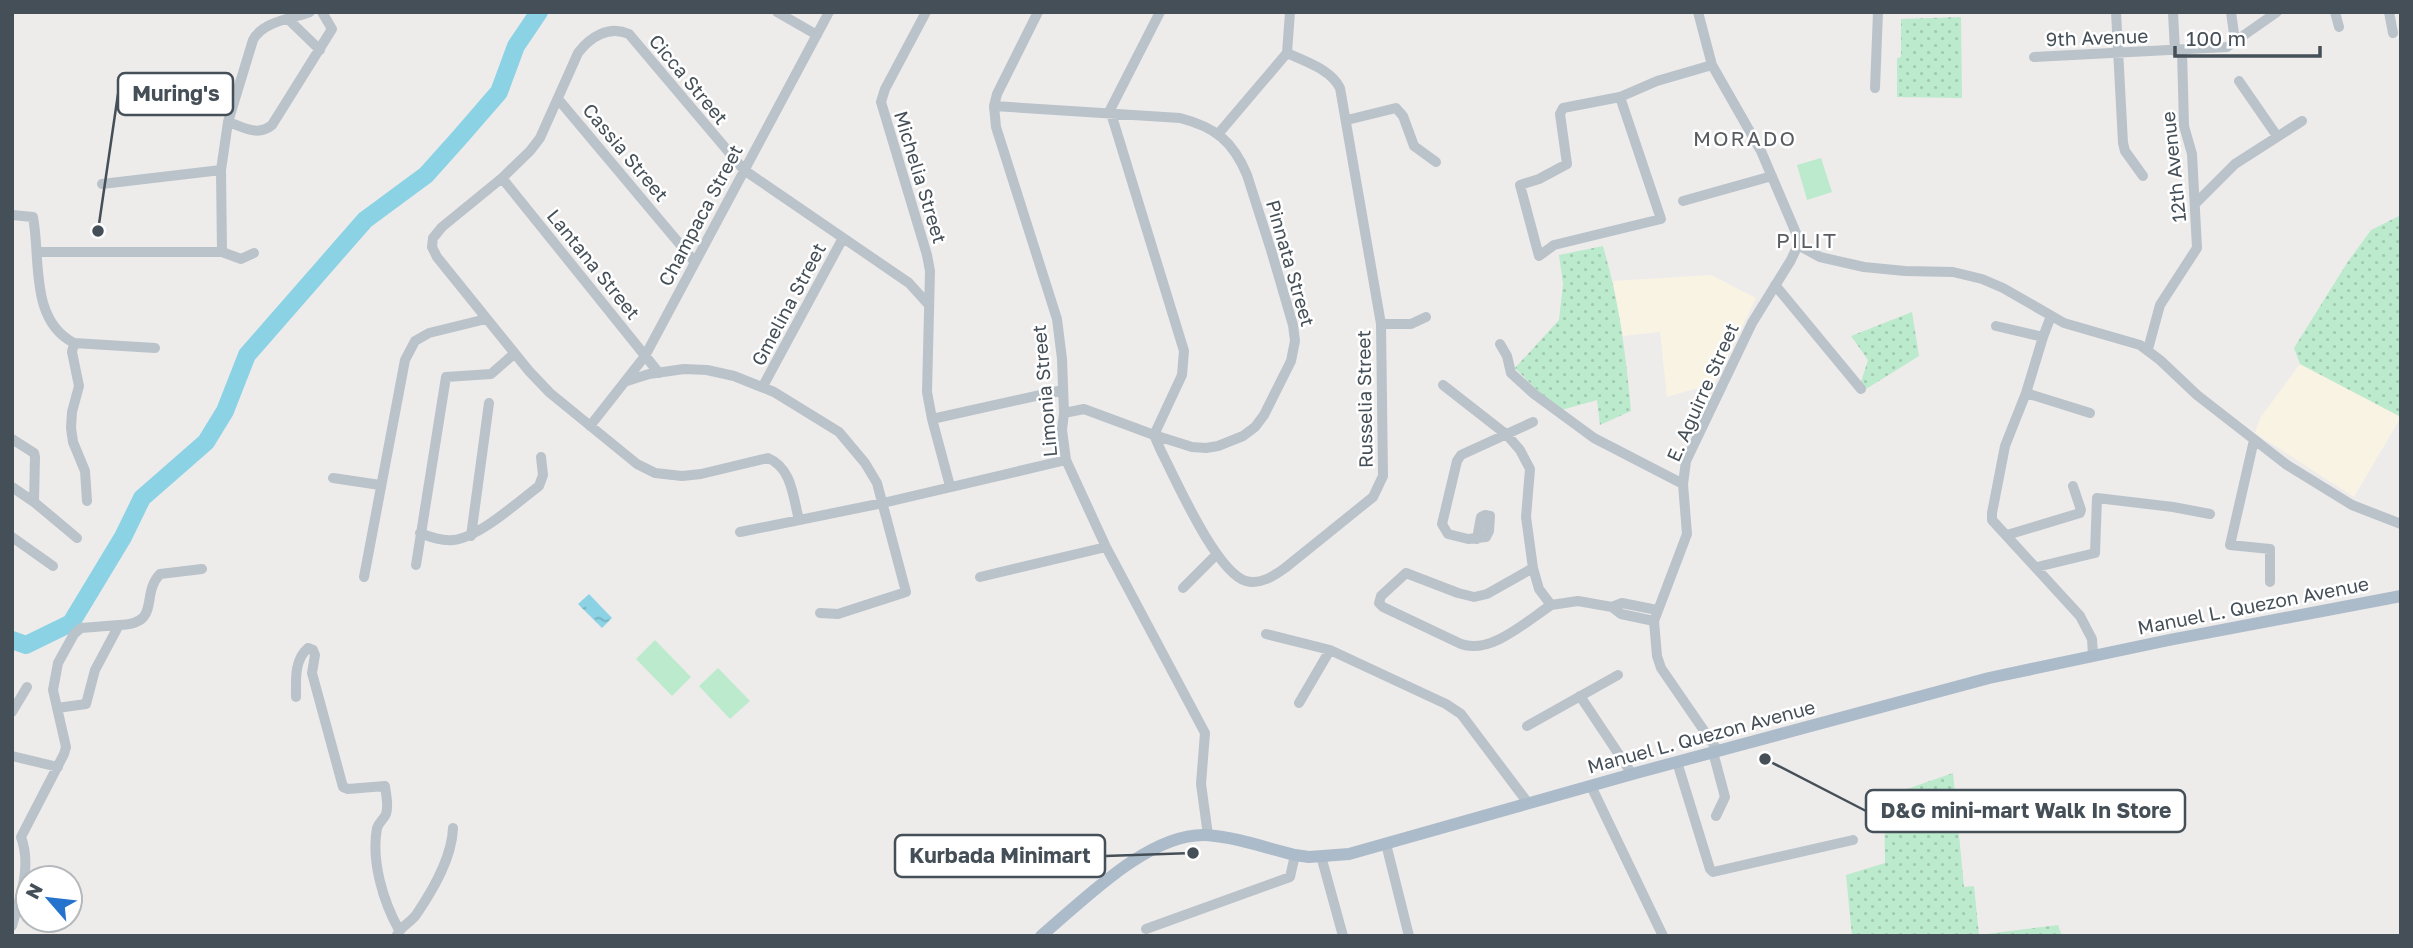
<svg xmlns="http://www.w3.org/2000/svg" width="2413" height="948" font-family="'Golos Text',sans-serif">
  <defs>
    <pattern id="grass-dots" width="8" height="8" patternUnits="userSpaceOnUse" patternTransform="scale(1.75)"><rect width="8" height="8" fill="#bbeacc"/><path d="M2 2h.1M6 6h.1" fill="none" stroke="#a2cab1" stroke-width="1.8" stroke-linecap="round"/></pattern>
    <pattern id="water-ripples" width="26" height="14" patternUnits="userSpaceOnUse" patternTransform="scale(1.75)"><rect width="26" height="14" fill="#8bd3e4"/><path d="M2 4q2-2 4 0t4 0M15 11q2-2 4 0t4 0" fill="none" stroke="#73aebc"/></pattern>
  </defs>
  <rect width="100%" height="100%" fill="#eeebeb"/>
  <path fill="#f9f3e4" d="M1711,275L1756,298L1715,383L1667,397L1660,332L1623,336L1613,281Z
    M2300,364L2401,417L2354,497L2255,433L2260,418Z"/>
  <path fill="url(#grass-dots)" d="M1961,17L1962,98L1897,97V58L1901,57V19Z
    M2401,215V417L2300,364L2294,348L2347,263L2371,230Z
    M1603,246C1619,301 1626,355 1631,411L1600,425L1597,400L1558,411L1515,368L1559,320L1563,284L1559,255Z
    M1912,312L1919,356L1866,389L1861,382L1868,360L1851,336Z
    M1953,773L1964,887L1974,886L1979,935L2058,925L2062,936H1852L1846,875L1885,863L1884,797Z"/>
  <path fill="#bbeacc" d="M1821,158L1832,192L1807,200L1797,165Z
    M655,640L691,677L672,696L636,659Z
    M718,668L750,701L730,719L699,686Z"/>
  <path fill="url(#water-ripples)" d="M589,594L612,618L602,628L578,604Z"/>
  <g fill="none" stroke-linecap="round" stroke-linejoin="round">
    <path stroke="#8bd3e4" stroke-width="18" d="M12,640L26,645L71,623L123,537L142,498L206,442L225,411L247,355L365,220L426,175L460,137L499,92L516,46L539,12"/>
    <path stroke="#bac3ca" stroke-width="10" d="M777,12L817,35
      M926,12L885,89L881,102L927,255L930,271L927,392L932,419L950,486
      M1038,12L997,94L994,106L996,127L1057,319L1062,359L1064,413L1062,430L1066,460L1106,547L1205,733L1201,784L1208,835
      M1160,12L1110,110L1184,351L1182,375L1154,435L1161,451C1176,480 1216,572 1246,581C1260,585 1274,576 1285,568L1373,497L1383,476L1381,324L1340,88C1330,69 1306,62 1287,53
      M1698,12L1712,65L1761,151L1796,233L1798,245L1820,257L1864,267L1905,271L1953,272L1982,279L2003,288L2064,323L2140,345L2160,360L2197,395L2287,465L2352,505L2401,524
      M2116,12L2123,143L2125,151L2143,176
      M2173,12L2175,51
      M2231,12L2235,41
      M2335,12L2339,27
      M2389,12L2393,33
      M289,20L320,50
      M2034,57L2227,47L2277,12
      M2239,81L2277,136
      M1875,88L1878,12
      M1620,97L1661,219L1554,245L1539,256L1520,185L1539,179L1567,164L1560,114L1563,108L1620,97L1657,81L1712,65
      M558,99L694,261
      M994,106L1180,118C1215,127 1233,141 1247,175L1271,250L1293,325L1295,341L1291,361L1264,415L1255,427L1243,436L1218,446L1206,448L1192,447L1154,435L1084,409L1064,413
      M1347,120L1396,108L1403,116L1414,146L1436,162
      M228,122C244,127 257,137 272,125L332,29L322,12
      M1219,133L1287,53L1290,12
      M502,178L659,373
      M102,184L221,170
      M1683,201L1772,176
      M2196,203L2235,164L2302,121
      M12,215L33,217C41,258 29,320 74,343L72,352L79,386L72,412L71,428L73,442L85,471L87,501
      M38,252H222L241,259L254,253
      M222,252L221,170L228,122L253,40C263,21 291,19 310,12
      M1775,285L1861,389
      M2051,316L2043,337L2026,393L2005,446L1992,513V520L2080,616L2092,639L2093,656
      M1381,324H1411L1426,317
      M1996,326L2043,337
      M74,343L155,348
      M1500,344L1507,356L1511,373L1534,394L1594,438L1683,484
      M2148,349L2160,305L2197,248L2192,154L2184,126L2182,51
      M627,381L649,374L684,369L707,370L734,376L774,392L839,432L865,463L877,483L906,592L838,614L820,613
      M1443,385L1507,435L1520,450L1530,469L1526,517L1533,568L1539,589L1551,605L1578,601L1612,607L1621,614L1654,621
      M763,386L843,238
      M2026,393L2090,413
      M932,419L1063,390
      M590,426L645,356L829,12
      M12,439L34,453L35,457L34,502
      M2254,440L2230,545L2270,549V582
      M333,478L380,485
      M12,487L34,502L77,538
      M799,520C793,497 792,468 768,458L701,474L682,476L655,473L637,464L550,393L529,371L437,257L432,247L433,238L442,227L502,178L530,151L540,138L578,53C590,37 609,25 629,34L744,170L909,283L928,304
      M740,532L883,503L1066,460
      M420,533C431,537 441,541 453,540C478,538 518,502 539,486L543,475L541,457
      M2007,535L2080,513L2081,510L2073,486
      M471,536L489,403
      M12,537L53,566
      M1477,539L1481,517L1485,515L1490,516L1489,531L1486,537L1468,539L1448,534L1442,524L1457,461L1461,455L1533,422
      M416,565L446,377L491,374L514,354
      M2037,567L2095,553L2097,498L2173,507L2210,514
      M1533,568L1487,594L1474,597L1458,593L1406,573L1381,596L1379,603L1383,607L1461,644C1490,655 1527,621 1551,605
      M364,577L405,360L415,341L429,333L486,319
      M980,577L1106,547
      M1183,588L1216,555
      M1612,607L1622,603L1657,610
      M1266,634L1330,650L1446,704L1461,714L1528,803
      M1580,696L1632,774
      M296,697C296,680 294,660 308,648L313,650L315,655L312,673L343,787L348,789L385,786C386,795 389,805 386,814C384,819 379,822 377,828C371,861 383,901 399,930
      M1299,703L1330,650
      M57,708L86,704L95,670L119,625C162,624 140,595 160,574L202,569
      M12,712L27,687
      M1527,726L1618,675
      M1718,751L1661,668L1657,656L1654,621L1687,534L1683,484L1686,461L1752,323L1791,260L1798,245
      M1713,752L1725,797L1716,816
      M12,756L58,767
      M1677,762L1710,869L1713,872L1853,840
      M1591,786L1663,936
      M1386,844L1409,936
      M1321,856L1343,936
      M12,926C20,897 32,867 21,837L64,754L66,747L53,690L58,663L74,634L81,628L119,625
      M1146,929L1290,877L1295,855
      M397,935C401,926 410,923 416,915C433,890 452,858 453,828"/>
    <path stroke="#acbbc9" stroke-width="12" d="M1041,936C1084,900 1148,833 1206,835C1236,837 1266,848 1295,855L1309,857L1349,854L1636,773L1989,678L2169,640L2401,596"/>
  </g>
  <g text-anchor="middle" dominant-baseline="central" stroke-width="5" stroke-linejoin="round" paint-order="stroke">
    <g font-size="19" fill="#454f57" stroke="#fff">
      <text transform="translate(2097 37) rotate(-2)">9th Avenue</text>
      <text transform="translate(689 79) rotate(50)">Cicca Street</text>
      <text transform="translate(626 152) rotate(50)">Cassia Street</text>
      <text transform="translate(2173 167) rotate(-96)">12th Avenue</text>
      <text transform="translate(921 177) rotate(73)">Michelia Street</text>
      <text transform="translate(700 215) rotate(-62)">Champaca Street</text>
      <text transform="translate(1291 263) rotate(74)">Pinnata Street</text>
      <text transform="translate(594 264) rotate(51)">Lantana Street</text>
      <text transform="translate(788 304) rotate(-62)">Gmelina Street</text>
      <text transform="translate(1044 391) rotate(-95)">Limonia Street</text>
      <text transform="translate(1702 392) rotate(-66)">E. Aguirre Street</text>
      <text transform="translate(1364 399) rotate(-91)">Russelia Street</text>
      <text transform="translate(2253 605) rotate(-11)">Manuel L. Quezon Avenue</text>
      <text transform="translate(1701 736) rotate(-15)">Manuel L. Quezon Avenue</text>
    </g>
    <g font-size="21" letter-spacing="2" fill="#595c60" stroke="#fff">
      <text x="1745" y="138">MORADO</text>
      <text x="1807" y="240">PILIT</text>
    </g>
  </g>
  <path fill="none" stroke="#454f57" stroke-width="2.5" d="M98 231L118 94M1765 759L1866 811M1193 853L1105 856"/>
  <g fill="#454f57" stroke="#fff" stroke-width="2.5">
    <circle cx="98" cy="231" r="7"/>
    <circle cx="1765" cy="759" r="7"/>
    <circle cx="1193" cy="853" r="7"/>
  </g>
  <g fill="#fff" stroke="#454f57" stroke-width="2.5">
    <rect x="118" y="73" width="115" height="42" rx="7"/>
    <rect x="1866" y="790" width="319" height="42" rx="7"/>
    <rect x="895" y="835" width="210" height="42" rx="7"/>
  </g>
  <g font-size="21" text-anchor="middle" font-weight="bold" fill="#454f57">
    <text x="176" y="101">Muring's</text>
    <text x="2026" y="818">D&amp;G mini-mart Walk In Store</text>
    <text x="1000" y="863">Kurbada Minimart</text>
  </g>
  <rect width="2413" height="948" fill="none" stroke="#454f57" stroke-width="28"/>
  <g transform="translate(49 899) rotate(298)"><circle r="33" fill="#ffffff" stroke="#b5b9bc" stroke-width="2"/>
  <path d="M0-5L12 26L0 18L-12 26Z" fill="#2673cd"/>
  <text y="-10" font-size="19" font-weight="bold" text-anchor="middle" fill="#454f57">N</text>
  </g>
  <path d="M2175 46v10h145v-10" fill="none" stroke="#454f57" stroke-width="3.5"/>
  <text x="2186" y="46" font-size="21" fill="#454f57" stroke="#ffffff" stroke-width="5" paint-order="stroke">100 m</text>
</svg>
